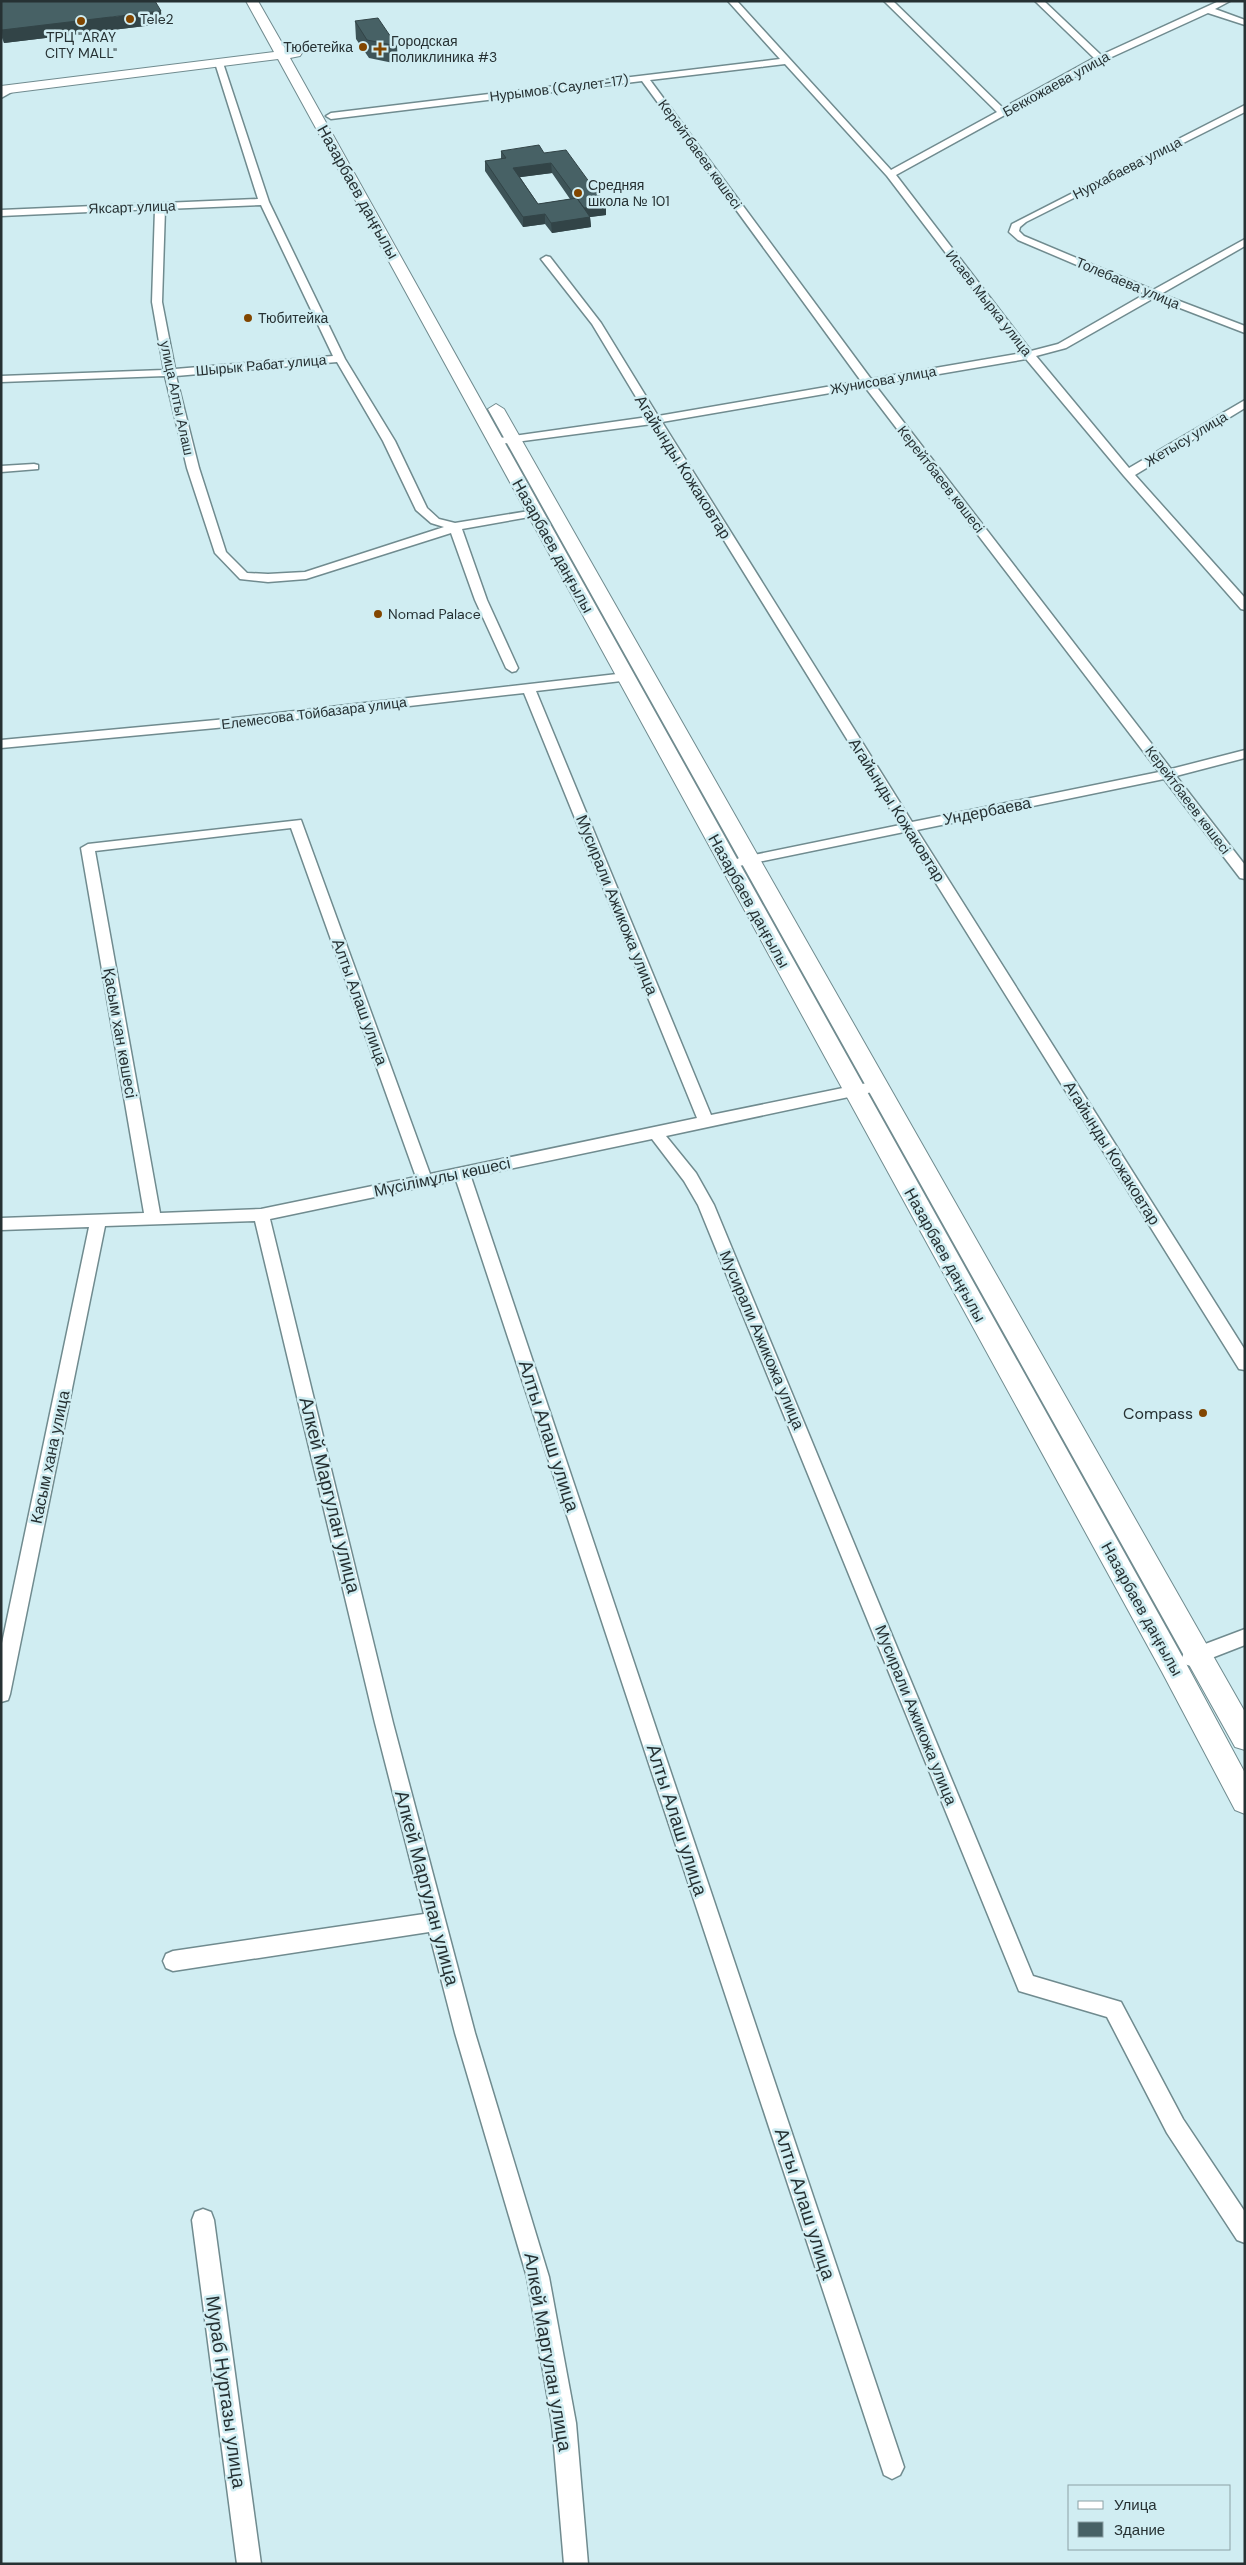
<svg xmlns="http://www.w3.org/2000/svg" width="1246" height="2565" font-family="'DM Sans',sans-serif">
  <rect width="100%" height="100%" fill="#d0edf2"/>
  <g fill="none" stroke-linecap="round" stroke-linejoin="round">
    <defs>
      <path id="street" d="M728,1H737L891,170L997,112L884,1H893L1003,108L1094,58L1035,1H1044L1101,55L1219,1H1230L1215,9L1245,20V25L1208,13L1103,61L896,175L1031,351L1058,344L1145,294L1018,240L1009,232L1012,224L1245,105V112L1026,222L1020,227L1019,231L1024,236L1153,290L1245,239V246L1161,294L1245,326V333L1154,298L1066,348L1036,356L1129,468L1245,400V408L1135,475L1245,598V610L1241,609L1124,476L1026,359L875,385L1171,769L1245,750V758L1176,776L1245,865V879L1240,878L1164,779L917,830L1245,1350V1370L1239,1369L904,832L739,866L732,862L739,858L900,825L652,424L500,444L494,441L500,438L648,417L592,324L541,259L546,256L550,257L601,323L658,416L861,381L642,81L331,119L326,116L331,113L780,59ZM785,64L887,176L1022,353L871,379L650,80ZM865,387L1159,772L912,822L662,422Z
        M219,60L223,63L269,202L345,359L395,441L427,508L439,519L455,523L535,510L541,513L535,516L462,529L487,600L518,668L516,671L512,672L506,668L475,600L451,533L306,579L268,582L240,579L215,553L187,468L165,376L1,382V376L164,370L152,302L155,209L1,216V210L258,199L215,63ZM261,205L333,356L175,369L162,302L165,209ZM337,362L383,441L416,510L431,523L444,527L305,572L268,574L247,573L226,552L199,468L176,376Z
        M10,87L17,89L1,98V91Z
        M34,464L38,465V469L1,472V466Z
        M626,673L630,674L632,677L630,680L536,691L711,1115L877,1081L885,1086L877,1091L666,1136L696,1173L714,1205L1033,1976L1121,2002L1183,2119L1245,2212V2243L1237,2240L1167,2133L1107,2017L1019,1991L698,1205L684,1181L652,1139L471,1177L904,2467L900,2475L892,2479L884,2475L456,1180L270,1219L393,1723L475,2033L549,2277L576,2423L588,2564H564L552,2423L527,2277L455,2033L429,1932L173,1971L166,1968L163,1961L166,1954L173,1951L424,1914L375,1723L255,1221L105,1226L10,1694L8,1700L1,1702V1648L89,1227L1,1230V1218L144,1213L81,848L88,844L301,820L430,1174L697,1118L524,693L216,728L1,748V740L216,720ZM291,828L416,1177L261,1209L160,1213L95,851Z
        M1245,1629V1645L1191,1666L1184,1664L1182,1658L1184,1652Z
        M203,2209L211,2212L214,2220L261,2564H237L192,2220L195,2212Z"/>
      <path id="secondary" d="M246,1H258L286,50L296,49L302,53L300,56L290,58L1182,1656L1245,1773V1814L1235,1810L1162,1672L278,59L1,94V86L274,52Z
        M496,404L504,409L1245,1712V1750L1235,1747L488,409Z"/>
    </defs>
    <use href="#street" stroke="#708b8f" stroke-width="3"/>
    <use href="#secondary" stroke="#708b8f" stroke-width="2"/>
    <use href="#street" fill="#fff" fill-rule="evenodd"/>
    <use href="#secondary" fill="#fff" fill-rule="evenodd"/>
  </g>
  <path fill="#3d5357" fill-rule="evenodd" d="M1,1L162,24L4,43L2,38H1Z
    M355,21L397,46L398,64L369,58L356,39Z
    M501,151L544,153L606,215L590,217L591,227L552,233L545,224L523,227L485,171V161L501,159ZM552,173L570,199L538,204L520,177Z"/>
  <path fill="#324447" d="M161,11L162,24L4,43L2,30Z
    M551,163L552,173L514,178L513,168Z
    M606,205V215L590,217L591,227L552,233L551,223L584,208Z
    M545,214V224L523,227V217Z"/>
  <path fill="#476165" stroke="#324447" d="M1,1H155L161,11L2,30L1,28Z
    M378,18L397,46L367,40L355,21Z
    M539,145L544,153L566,150L606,205L584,208L551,163L513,168L538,204L577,198L590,217L551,223L545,214L523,217L485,161L506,158L501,151Z"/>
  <g fill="#824600" stroke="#d0edf2" stroke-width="2">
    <circle cx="130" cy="19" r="5"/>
    <circle cx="81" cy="21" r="5"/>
    <circle cx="363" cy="47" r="5"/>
    <path d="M377.5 41.5h5v5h5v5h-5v5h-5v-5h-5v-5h5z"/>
    <circle cx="578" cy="193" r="5"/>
    <circle cx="248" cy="318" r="5"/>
    <circle cx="378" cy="614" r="5"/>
    <circle cx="1203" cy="1413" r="5"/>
  </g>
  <g text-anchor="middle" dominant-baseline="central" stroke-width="5" stroke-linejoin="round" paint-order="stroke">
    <g font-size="14" fill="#263133" stroke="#d0edf2" text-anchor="start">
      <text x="140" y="19">Tele2</text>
      <text x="81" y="37" text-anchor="middle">ТРЦ "ARAY<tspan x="81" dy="16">CITY MALL"</tspan></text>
      <text x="391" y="41">Городская<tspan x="391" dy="16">поликлиника #3</tspan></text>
      <text x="353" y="47" text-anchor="end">Тюбетейка</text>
      <text x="588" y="185">Средняя<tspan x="588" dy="16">школа № 101</tspan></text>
      <text x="258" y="318">Тюбитейка</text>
      <text x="388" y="614">Nomad Palace</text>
    </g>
    <g font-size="14" fill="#263133" stroke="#d0edf2">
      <text transform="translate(1056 84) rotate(-29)">Беккожаева улица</text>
      <text transform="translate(559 88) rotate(-7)">Нурымов (Саулет-17)</text>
      <text transform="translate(700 154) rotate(54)">Керейтбаеев көшесі</text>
      <text transform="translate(1127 168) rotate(-27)">Нурхабаева улица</text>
      <text transform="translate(132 207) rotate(-2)">Яксарт улица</text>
      <text transform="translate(1128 283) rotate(23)">Толебаева улица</text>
      <text transform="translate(989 303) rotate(52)">Исаев Мырка улица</text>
      <text transform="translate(261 365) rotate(-5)">Шырык Рабат улица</text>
      <text transform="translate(883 380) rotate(-10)">Жунисова улица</text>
      <text transform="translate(177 398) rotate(78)">улица Алты Алаш</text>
      <text transform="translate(1186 439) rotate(-31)">Жетысу улица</text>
      <text transform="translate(941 479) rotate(52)">Керейтбаеев көшесі</text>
      <text transform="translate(314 713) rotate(-7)">Елемесова Тойбазара улица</text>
      <text transform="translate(1188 800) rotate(53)">Керейтбаеев көшесі</text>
    </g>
    <g font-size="16" fill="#263133" stroke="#d0edf2">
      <text transform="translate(358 192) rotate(61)">Назарбаев даңғылы</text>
      <text transform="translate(683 467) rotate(58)">Агайынды Кожаковтар</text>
      <text transform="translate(553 546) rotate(61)">Назарбаев даңғылы</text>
      <text transform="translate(897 810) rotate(58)">Агайынды Кожаковтар</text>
      <text transform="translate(987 811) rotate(-11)">Ундербаева</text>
      <text transform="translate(749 901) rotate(61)">Назарбаев даңғылы</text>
      <text transform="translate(617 905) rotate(68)">Мусирали Ажикожа улица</text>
      <text transform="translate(360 1002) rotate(70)">Алты Алаш улица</text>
      <text transform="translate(120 1033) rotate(80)">Қасым хан көшесі</text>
      <text transform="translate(1112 1153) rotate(58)">Агайынды Кожаковтар</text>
      <text transform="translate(442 1177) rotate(-12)">Мүсілімұлы көшесі</text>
      <text transform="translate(945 1255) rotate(61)">Назарбаев даңғылы</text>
      <text transform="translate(762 1340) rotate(67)">Мусирали Ажикожа улица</text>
      <text transform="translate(50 1457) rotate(-78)">Касым хана улица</text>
      <text transform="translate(1142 1609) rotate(61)">Назарбаев даңғылы</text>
      <text transform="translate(916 1715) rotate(68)">Мусирали Ажикожа улица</text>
    </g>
    <g font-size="16" fill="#263133" stroke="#d0edf2" text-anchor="end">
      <text x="1193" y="1413">Compass</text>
    </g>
    <g font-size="19" fill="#263133" stroke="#d0edf2">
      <text transform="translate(549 1436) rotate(72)">Алты Алаш улица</text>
      <text transform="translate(330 1495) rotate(76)">Алкей Маргулан улица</text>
      <text transform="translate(677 1820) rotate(72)">Алты Алаш улица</text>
      <text transform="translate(427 1888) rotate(75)">Алкей Маргулан улица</text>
      <text transform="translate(805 2204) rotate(72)">Алты Алаш улица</text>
      <text transform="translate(548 2352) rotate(80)">Алкей Маргулан улица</text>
      <text transform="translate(226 2392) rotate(82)">Мураб Нуртазы улица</text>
    </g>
  </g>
  <rect width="1246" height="2565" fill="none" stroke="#263133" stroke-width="5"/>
  <rect x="1068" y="2485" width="162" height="65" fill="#d0edf2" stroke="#8ca2a6"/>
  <rect x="1078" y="2501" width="25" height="8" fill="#ffffff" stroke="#8ca2a6"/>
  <text x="1114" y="2510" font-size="15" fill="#263133">Улица</text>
  <rect x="1078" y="2522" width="25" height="15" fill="#476165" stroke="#8ca2a6"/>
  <text x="1114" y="2535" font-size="15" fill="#263133">Здание</text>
</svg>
